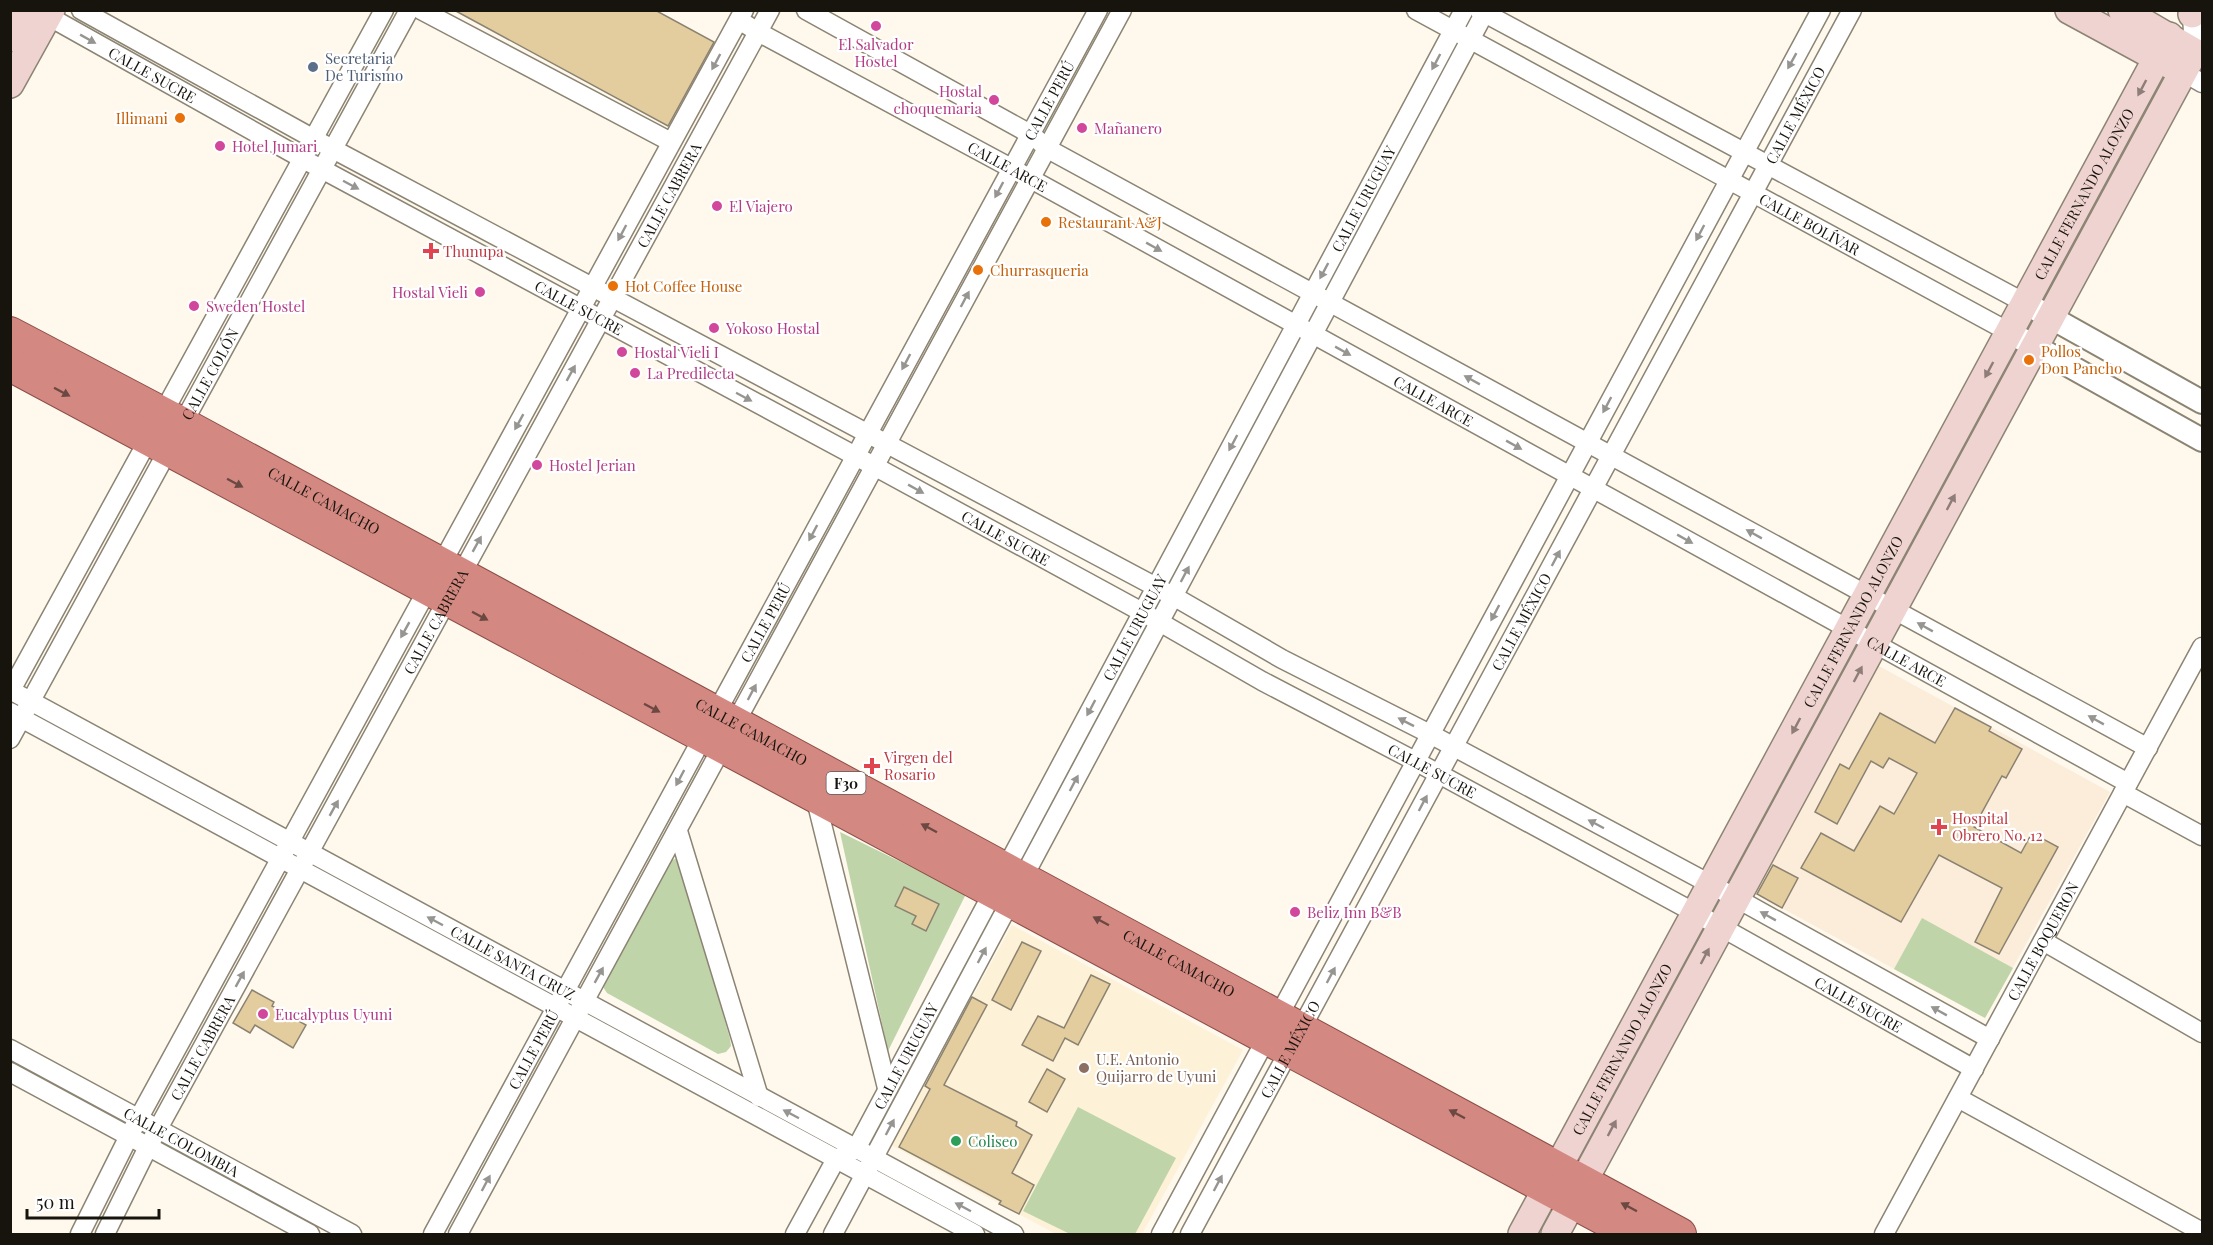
<svg xmlns="http://www.w3.org/2000/svg" width="2213" height="1245" font-family="'Playfair Display',serif">
  <rect width="100%" height="100%" fill="#fef8ed"/>
  <path fill="#fbedd9" d="M1877,665L2110,792L1985,1018L1752,892Z"/>
  <path fill="#fdf1d7" d="M1012,925L1243,1050L1142,1234H1056L891,1145Z"/>
  <path fill="#bfd4a8" d="M840,832L966,894L888,1051Z
    M676,859L681,864L730,1039L731,1046L726,1052L718,1054L607,993L603,987L604,980L670,860Z
    M1922,918L2013,968L1985,1018L1894,969Z
    M1078,1107L1176,1158L1135,1234H1070L1023,1211Z"/>
  <path fill="#e3cc9d" stroke="#8a8271" stroke-width="1.5" d="M454,10H655L714,42L668,126Z
    M1955,708L1991,727L1989,731L2022,749L2006,778L2002,776L1974,827L2021,853L2032,833L2058,847L1999,954L1975,942L2002,888L1939,855L1901,922L1801,868L1821,833L1854,851L1880,806L1894,814L1917,773L1889,758L1883,768L1871,761L1837,824L1815,812L1840,764L1849,769L1880,713L1935,743Z
    M1773,865L1798,878L1782,908L1757,894Z
    M904,887L939,904L926,931L912,924L916,916L895,906Z
    M1022,942L1041,951L1011,1010L992,1000Z
    M1091,975L1110,984L1078,1045L1065,1038L1053,1061L1022,1045L1038,1016L1064,1028Z
    M252,990L274,1002L272,1006L306,1025L293,1048L255,1025L250,1033L233,1023Z
    M972,997L987,1005L944,1085L1017,1122L1016,1126L1032,1135L1012,1173L1034,1185L1019,1214L999,1204L1001,1201L899,1147L930,1089L925,1086Z
    M1047,1069L1065,1079L1047,1112L1029,1102Z"/>
  <g fill="none" stroke-linecap="round" stroke-linejoin="round">
    <defs>
      <g id="minor">
        <path d="M81,10L314,139L1173,596L1282,659L1430,734L1736,898L1990,1039"/>
        <path d="M421,10L671,142"/>
        <path d="M806,10L1032,135L1048,149L2148,748"/>
        <path id="s1" d="M1416,10L2009,332"/>
        <path d="M1479,10L2025,303"/>
        <path id="s2" d="M39,11L303,159L874,466L1142,612L1262,681L1415,761L1721,927L1974,1069"/>
        <path d="M2192,14L2194,52L2201,56"/>
        <path id="s3" d="M739,20L758,32L1011,168L2128,783"/>
        <path d="M2183,72L2202,83"/>
        <path id="s4" d="M10,690L1014,1234"/>
        <path d="M10,692L384,10"/>
        <path d="M10,712L975,1234"/>
        <path id="s5" d="M10,739L409,10"/>
        <path d="M2123,793L2202,836"/>
        <path d="M815,796L887,1088"/>
        <path d="M678,831L759,1097"/>
        <path d="M2043,941L2202,1033"/>
        <path id="s6" d="M10,1049L352,1234"/>
        <path d="M10,1072L310,1234"/>
        <path d="M1958,1098L2202,1232"/>
        <path d="M80,1234L129,1136L744,10"/>
        <path id="s7" d="M105,1234L148,1147L770,10"/>
        <path id="s8" d="M433,1234L1098,10"/>
        <path d="M458,1234L1122,10"/>
        <path id="s9" d="M795,1234L836,1159L856,1149L1464,10"/>
        <path d="M833,1234L1486,10"/>
        <path d="M1161,1234L1821,10"/>
        <path id="s10" d="M1190,1234L1852,10"/>
        <path id="s11" d="M1884,1234L2202,647"/>
      </g>
      <path id="tertiary" d="M2025,303L2202,402
        M2009,332L2202,440"/>
      <g id="secondary">
        <path d="M2069,10L2174,67"/>
        <path d="M2192,14L2194,10"/>
        <path d="M10,38L26,10"/>
        <path d="M10,84L51,10"/>
        <path id="s12" d="M1522,1234L2169,36"/>
        <path d="M1555,1234L2194,52L2122,10"/>
      </g>
      <g id="trunk">
        <path id="s13" d="M10,333L183,424L1680,1234"/>
        <path d="M10,365L1632,1234"/>
      </g>
    </defs>
    <use href="#minor" stroke="#8c8473" stroke-width="21"/>
    <use href="#tertiary" stroke="#8c8473" stroke-width="26"/>
    <use href="#secondary" stroke="#8c8473" stroke-width="30"/>
    <use href="#trunk" stroke="#8b4d45" stroke-width="34"/>
    <use href="#minor" stroke="#fff" stroke-width="18"/>
    <use href="#tertiary" stroke="#fff" stroke-width="22"/>
    <use href="#secondary" stroke="#efd3d0" stroke-width="27"/>
    <use href="#trunk" stroke="#d48882" stroke-width="32"/>
  </g>
  <defs><path id="oneway-solid" d="M-6-.8H1V-3.2L6.5 0L1 3.2V.8H-6Z" transform="scale(1.5)"/></defs>
  <g fill="#979592">
    <use href="#oneway-solid" transform="translate(88 39) rotate(29)"/>
    <use href="#oneway-solid" transform="translate(1792 61) rotate(119)"/>
    <use href="#oneway-solid" transform="translate(716 62) rotate(118)"/>
    <use href="#oneway-solid" transform="translate(1436 62) rotate(118)"/>
    <use href="#oneway-solid" transform="translate(351 185) rotate(28)"/>
    <use href="#oneway-solid" transform="translate(999 190) rotate(118)"/>
    <use href="#oneway-solid" transform="translate(622 233) rotate(118)"/>
    <use href="#oneway-solid" transform="translate(1700 233) rotate(118)"/>
    <use href="#oneway-solid" transform="translate(1154 247) rotate(29)"/>
    <use href="#oneway-solid" transform="translate(1324 271) rotate(118)"/>
    <use href="#oneway-solid" transform="translate(965 299) rotate(-62)"/>
    <use href="#oneway-solid" transform="translate(1343 351) rotate(29)"/>
    <use href="#oneway-solid" transform="translate(906 362) rotate(118)"/>
    <use href="#oneway-solid" transform="translate(571 373) rotate(-61)"/>
    <use href="#oneway-solid" transform="translate(1472 380) rotate(-151)"/>
    <use href="#oneway-solid" transform="translate(744 397) rotate(28)"/>
    <use href="#oneway-solid" transform="translate(1607 405) rotate(118)"/>
    <use href="#oneway-solid" transform="translate(519 422) rotate(119)"/>
    <use href="#oneway-solid" transform="translate(1233 443) rotate(118)"/>
    <use href="#oneway-solid" transform="translate(1514 445) rotate(29)"/>
    <use href="#oneway-solid" transform="translate(916 489) rotate(29)"/>
    <use href="#oneway-solid" transform="translate(813 533) rotate(118)"/>
    <use href="#oneway-solid" transform="translate(1754 534) rotate(-151)"/>
    <use href="#oneway-solid" transform="translate(1685 539) rotate(29)"/>
    <use href="#oneway-solid" transform="translate(477 544) rotate(-61)"/>
    <use href="#oneway-solid" transform="translate(1556 558) rotate(-62)"/>
    <use href="#oneway-solid" transform="translate(1185 574) rotate(-62)"/>
    <use href="#oneway-solid" transform="translate(1495 613) rotate(118)"/>
    <use href="#oneway-solid" transform="translate(1925 627) rotate(-151)"/>
    <use href="#oneway-solid" transform="translate(405 630) rotate(119)"/>
    <use href="#oneway-solid" transform="translate(752 692) rotate(-62)"/>
    <use href="#oneway-solid" transform="translate(1091 708) rotate(118)"/>
    <use href="#oneway-solid" transform="translate(2096 720) rotate(-151)"/>
    <use href="#oneway-solid" transform="translate(1406 722) rotate(-153)"/>
    <use href="#oneway-solid" transform="translate(680 778) rotate(118)"/>
    <use href="#oneway-solid" transform="translate(1074 783) rotate(-62)"/>
    <use href="#oneway-solid" transform="translate(1423 803) rotate(-62)"/>
    <use href="#oneway-solid" transform="translate(334 808) rotate(-61)"/>
    <use href="#oneway-solid" transform="translate(1596 824) rotate(-152)"/>
    <use href="#oneway-solid" transform="translate(1768 916) rotate(-151)"/>
    <use href="#oneway-solid" transform="translate(435 921) rotate(-152)"/>
    <use href="#oneway-solid" transform="translate(982 955) rotate(-62)"/>
    <use href="#oneway-solid" transform="translate(599 975) rotate(-61)"/>
    <use href="#oneway-solid" transform="translate(1331 975) rotate(-62)"/>
    <use href="#oneway-solid" transform="translate(240 979) rotate(-61)"/>
    <use href="#oneway-solid" transform="translate(1939 1011) rotate(-151)"/>
    <use href="#oneway-solid" transform="translate(791 1114) rotate(-152)"/>
    <use href="#oneway-solid" transform="translate(890 1127) rotate(-62)"/>
    <use href="#oneway-solid" transform="translate(486 1183) rotate(-62)"/>
    <use href="#oneway-solid" transform="translate(1218 1183) rotate(-62)"/>
    <use href="#oneway-solid" transform="translate(963 1207) rotate(-152)"/>
  </g>
  <g fill="#8e7d78">
    <use href="#oneway-solid" transform="translate(2142 88) rotate(118)"/>
    <use href="#oneway-solid" transform="translate(1989 370) rotate(118)"/>
    <use href="#oneway-solid" transform="translate(1951 502) rotate(-62)"/>
    <use href="#oneway-solid" transform="translate(1858 674) rotate(-62)"/>
    <use href="#oneway-solid" transform="translate(1796 726) rotate(118)"/>
    <use href="#oneway-solid" transform="translate(1705 956) rotate(-62)"/>
    <use href="#oneway-solid" transform="translate(1612 1128) rotate(-62)"/>
  </g>
  <g fill="#6c4842">
    <use href="#oneway-solid" transform="translate(62 392) rotate(28)"/>
    <use href="#oneway-solid" transform="translate(235 483) rotate(28)"/>
    <use href="#oneway-solid" transform="translate(480 616) rotate(28)"/>
    <use href="#oneway-solid" transform="translate(652 708) rotate(28)"/>
    <use href="#oneway-solid" transform="translate(929 828) rotate(-152)"/>
    <use href="#oneway-solid" transform="translate(1101 921) rotate(-152)"/>
    <use href="#oneway-solid" transform="translate(1457 1114) rotate(-152)"/>
    <use href="#oneway-solid" transform="translate(1629 1207) rotate(-152)"/>
  </g>
  <g fill="#d1479c" stroke="#fff" stroke-width="2">
    <circle cx="876" cy="26" r="6"/>
    <circle cx="994" cy="100" r="6"/>
    <circle cx="1082" cy="128" r="6"/>
    <circle cx="220" cy="146" r="6"/>
    <circle cx="717" cy="206" r="6"/>
    <circle cx="480" cy="292" r="6"/>
    <circle cx="194" cy="306" r="6"/>
    <circle cx="714" cy="328" r="6"/>
    <circle cx="622" cy="352" r="6"/>
    <circle cx="635" cy="373" r="6"/>
    <circle cx="537" cy="465" r="6"/>
    <circle cx="1295" cy="912" r="6"/>
    <circle cx="263" cy="1014" r="6"/>
  </g>
  <circle fill="#5c6f8a" stroke="#fff" stroke-width="2" cx="313" cy="67" r="6"/>
  <g fill="#e8710a" stroke="#fff" stroke-width="2">
    <circle cx="180" cy="118" r="6"/>
    <circle cx="1046" cy="222" r="6"/>
    <circle cx="978" cy="270" r="6"/>
    <circle cx="613" cy="286" r="6"/>
    <circle cx="2029" cy="360" r="6"/>
  </g>
  <g fill="#e0444e" stroke="#fff" stroke-width="2">
    <path d="M428 242h6v6h6v6h-6v6h-6v-6h-6v-6h6z"/>
    <path d="M869 757h6v6h6v6h-6v6h-6v-6h-6v-6h6z"/>
    <path d="M1936 818h6v6h6v6h-6v6h-6v-6h-6v-6h6z"/>
  </g>
  <circle fill="#8d6e63" stroke="#fff" stroke-width="2" cx="1084" cy="1068" r="6"/>
  <circle fill="#2e9e5b" stroke="#fff" stroke-width="2" cx="956" cy="1141" r="6"/>
  <g text-anchor="middle" dominant-baseline="central" stroke-width="4.5" stroke-linejoin="round" paint-order="stroke">
    <rect fill="#fff" stroke="#5d5a56" stroke-width="1.5" x="826.5" y="772" width="39" height="22" rx="4.5"/>
    <g font-size="14" font-weight="bold" fill="#17140d">
      <text x="846" y="783">F30</text>
    </g>
    <g font-size="15" fill="#b23c85" stroke="#fff" text-anchor="start">
      <text x="876" y="44" text-anchor="middle">El Salvador<tspan x="876" dy="17">Hostel</tspan></text>
      <text x="982" y="91" text-anchor="end">Hostal<tspan x="982" dy="17">choquemaria</tspan></text>
      <text x="1094" y="128">Mañanero</text>
      <text x="232" y="146">Hotel Jumari</text>
      <text x="729" y="206">El Viajero</text>
      <text x="468" y="292" text-anchor="end">Hostal Vieli</text>
      <text x="206" y="306">Sweden Hostel</text>
      <text x="726" y="328">Yokoso Hostal</text>
      <text x="634" y="352">Hostal Vieli I</text>
      <text x="647" y="373">La Predilecta</text>
      <text x="549" y="465">Hostel Jerian</text>
      <text x="1307" y="912">Beliz Inn B&amp;B</text>
      <text x="275" y="1014">Eucalyptus Uyuni</text>
    </g>
    <g font-size="15" fill="#4e5e75" stroke="#fff" text-anchor="start">
      <text x="325" y="58">Secretaria<tspan x="325" dy="17">De Turismo</tspan></text>
    </g>
    <g font-size="15" fill="#17140d" stroke="#fff">
      <text stroke="none"><textPath href="#s2" startOffset="130">CALLE SUCRE</textPath></text>
      <text stroke="none"><textPath href="#s8" startOffset="1290">CALLE PERÚ</textPath></text>
      <text stroke="none"><textPath href="#s10" startOffset="1272">CALLE MÉXICO</textPath></text>
      <text stroke="none"><textPath href="#s3" startOffset="306">CALLE ARCE</textPath></text>
      <text stroke="none"><textPath href="#s12" startOffset="1182">CALLE FERNANDO ALONZO</textPath></text>
      <text stroke="none"><textPath href="#s7" startOffset="1182">CALLE CABRERA</textPath></text>
      <text stroke="none"><textPath href="#s9" startOffset="1185">CALLE URUGUAY</textPath></text>
      <text stroke="none"><textPath href="#s1" startOffset="448">CALLE BOLÍVAR</textPath></text>
      <text stroke="none"><textPath href="#s2" startOffset="616">CALLE SUCRE</textPath></text>
      <text stroke="none"><textPath href="#s5" startOffset="416">CALLE COLÓN</textPath></text>
      <text stroke="none"><textPath href="#s3" startOffset="792">CALLE ARCE</textPath></text>
      <text stroke="none"><textPath href="#s13" startOffset="356">CALLE CAMACHO</textPath></text>
      <text stroke="none"><textPath href="#s2" startOffset="1101">CALLE SUCRE</textPath></text>
      <text stroke="none"><textPath href="#s12" startOffset="696">CALLE FERNANDO ALONZO</textPath></text>
      <text stroke="none"><textPath href="#s7" startOffset="696">CALLE CABRERA</textPath></text>
      <text stroke="none"><textPath href="#s8" startOffset="696">CALLE PERÚ</textPath></text>
      <text stroke="none"><textPath href="#s10" startOffset="696">CALLE MÉXICO</textPath></text>
      <text stroke="none"><textPath href="#s9" startOffset="699">CALLE URUGUAY</textPath></text>
      <text stroke="none"><textPath href="#s3" startOffset="1332">CALLE ARCE</textPath></text>
      <text stroke="none"><textPath href="#s13" startOffset="842">CALLE CAMACHO</textPath></text>
      <text stroke="none"><textPath href="#s2" startOffset="1587">CALLE SUCRE</textPath></text>
      <text stroke="none"><textPath href="#s11" startOffset="333">CALLE BOQUERON</textPath></text>
      <text stroke="none"><textPath href="#s4" startOffset="572">CALLE SANTA CRUZ</textPath></text>
      <text stroke="none"><textPath href="#s13" startOffset="1328">CALLE CAMACHO</textPath></text>
      <text stroke="none"><textPath href="#s2" startOffset="2073">CALLE SUCRE</textPath></text>
      <text stroke="none"><textPath href="#s7" startOffset="210">CALLE CABRERA</textPath></text>
      <text stroke="none"><textPath href="#s8" startOffset="210">CALLE PERÚ</textPath></text>
      <text stroke="none"><textPath href="#s12" startOffset="210">CALLE FERNANDO ALONZO</textPath></text>
      <text stroke="none"><textPath href="#s10" startOffset="210">CALLE MÉXICO</textPath></text>
      <text stroke="none"><textPath href="#s9" startOffset="213">CALLE URUGUAY</textPath></text>
      <text stroke="none"><textPath href="#s6" startOffset="195">CALLE COLOMBIA</textPath></text>
    </g>
    <g font-size="15" fill="#c56008" stroke="#fff" text-anchor="start">
      <text x="168" y="118" text-anchor="end">Illimani</text>
      <text x="1058" y="222">Restaurant A&amp;J</text>
      <text x="990" y="270">Churrasqueria</text>
      <text x="625" y="286">Hot Coffee House</text>
      <text x="2041" y="351">Pollos<tspan x="2041" dy="17">Don Pancho</tspan></text>
    </g>
    <g font-size="15" fill="#be3a42" stroke="#fff" text-anchor="start">
      <text x="443" y="251">Thunupa</text>
      <text x="884" y="757">Virgen del<tspan x="884" dy="17">Rosario</tspan></text>
      <text x="1952" y="818">Hospital<tspan x="1952" dy="17">Obrero No. 12</tspan></text>
    </g>
    <g font-size="15" fill="#785e54" stroke="#fff" text-anchor="start">
      <text x="1096" y="1059">U.E. Antonio<tspan x="1096" dy="17">Quijarro de Uyuni</tspan></text>
    </g>
    <g font-size="15" fill="#27864d" stroke="#fff" text-anchor="start">
      <text x="968" y="1141">Coliseo</text>
    </g>
  </g>
  <rect width="2213" height="1245" fill="none" stroke="#17140d" stroke-width="24"/>
  <path d="M27 1209v9h132v-9" fill="none" stroke="#17140d" stroke-width="3"/>
  <text x="36" y="1209" font-size="18" fill="#17140d" stroke="#ffffff" stroke-width="4.5" paint-order="stroke">50 m</text>
</svg>
